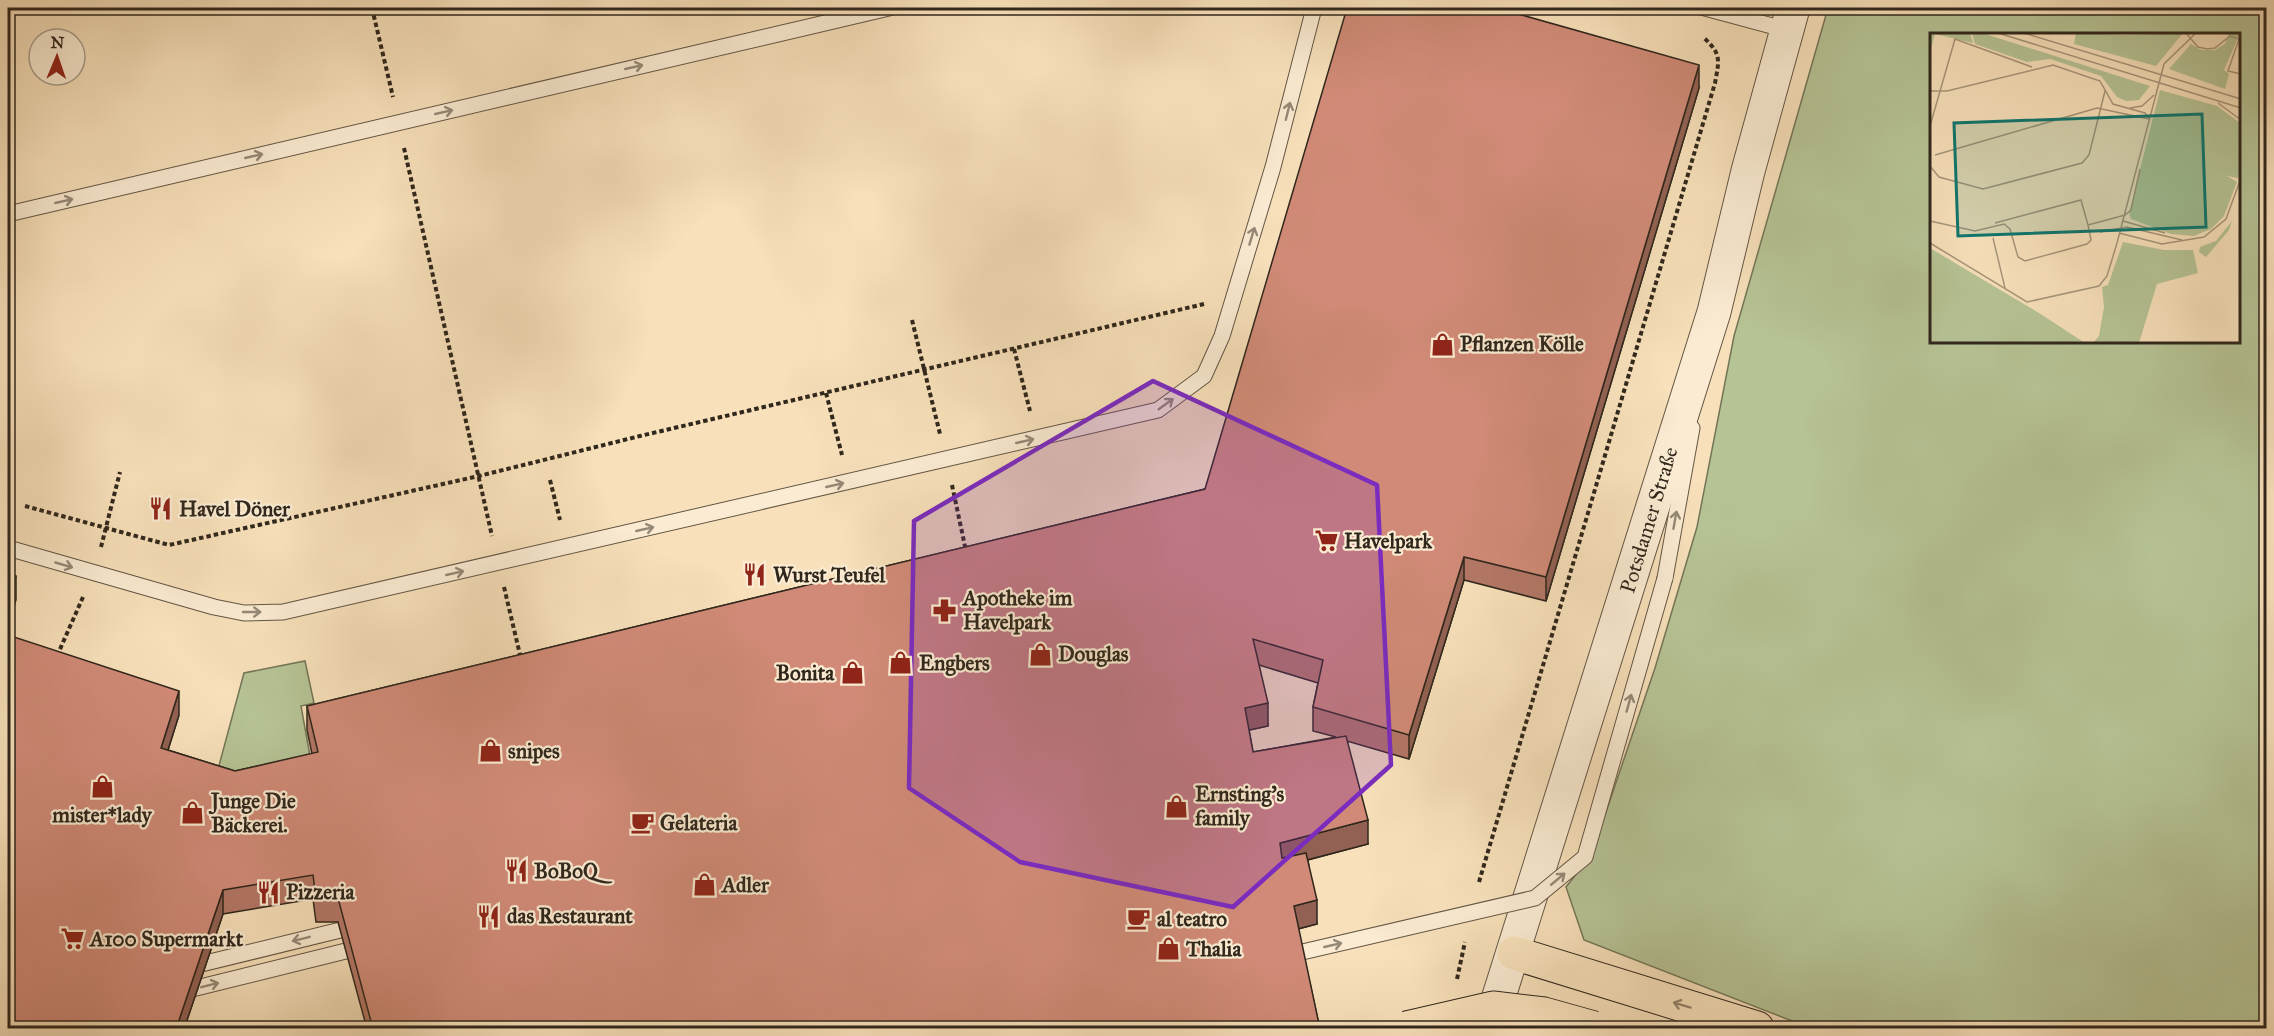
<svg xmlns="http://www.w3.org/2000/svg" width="2274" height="1036" font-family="'IM FELL Great Primer',serif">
  <rect width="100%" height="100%" fill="#f7e0ba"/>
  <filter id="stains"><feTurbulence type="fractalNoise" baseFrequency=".00333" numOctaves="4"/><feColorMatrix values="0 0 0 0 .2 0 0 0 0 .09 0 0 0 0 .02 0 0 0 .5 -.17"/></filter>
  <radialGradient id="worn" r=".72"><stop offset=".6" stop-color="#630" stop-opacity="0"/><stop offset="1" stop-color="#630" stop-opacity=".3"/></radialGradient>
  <path fill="#b6c395" stroke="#737558" stroke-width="1.5" fill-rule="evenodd" d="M1828,8H2266V1028H1810L1584,940L1566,887L1591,856L1655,668L1697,527L1734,336ZM1932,34H2240V342H1932Z
    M305,661L314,703L301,706L312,767L217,773L244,673Z"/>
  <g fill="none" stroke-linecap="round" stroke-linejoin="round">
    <defs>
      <path id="service" d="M1705,8L1787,30
        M8,214L889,8
        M8,548L214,607L244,613L283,612L1158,410L1204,376L1222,336L1273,167L1314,8
        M1665,578L1692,428
        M189,967L361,925
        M180,992L366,946"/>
      <path id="tertiary" d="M1489,1028L1714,312L1748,171L1793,8"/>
      <path id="trunk" d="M1514,953L1757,1028"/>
    </defs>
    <use href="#service" stroke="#625544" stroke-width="17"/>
    <use href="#tertiary" stroke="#625544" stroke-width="35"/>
    <use href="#trunk" stroke="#30271c" stroke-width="35"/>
    <path stroke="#30271c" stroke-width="4" stroke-dasharray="4.5 3" stroke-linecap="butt" d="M372,8L393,97
      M404,148L492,536
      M912,320L940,434
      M1014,349L1030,411
      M826,393L842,455
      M550,480L560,520
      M952,485L966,551
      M25,506L169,545L479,476L640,436L1204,304
      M101,547L120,472
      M504,587L521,659
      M57,656L83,597
      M1479,882L1715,83C1719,61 1722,54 1704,38
      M1457,979L1465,942"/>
    <use href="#service" stroke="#faebd2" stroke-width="15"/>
    <use href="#tertiary" stroke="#faebd2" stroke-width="33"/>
    <use href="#trunk" stroke="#f7e0ba" stroke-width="33"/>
    <defs>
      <path id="service-bridge" d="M1285,956L1535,898L1585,857L1665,578"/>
      <path id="trunk-bridge" d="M1406,1028L1493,1008L1544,1014L1594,1028"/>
    </defs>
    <use href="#service-bridge" stroke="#625544" stroke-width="17" stroke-linecap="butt"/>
    <use href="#trunk-bridge" stroke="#30271c" stroke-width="35" stroke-linecap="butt"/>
    <use href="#service-bridge" stroke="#faebd2" stroke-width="15"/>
    <use href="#trunk-bridge" stroke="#f7e0ba" stroke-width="33"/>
  </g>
  <path fill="#b37766" stroke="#30271c" stroke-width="1.5" fill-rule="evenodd" d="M1699,88L1546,601L1464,580L1409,759L1347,741L1368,844L1308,860L1317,924L1298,929L1320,1029H367L338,922H316L313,899L223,914L184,1029H8L179,715L168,750L235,771L312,754L307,730V706L1205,489ZM1259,665L1318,683L1313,707V731L1336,737L1253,752L1249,730L1268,726Z"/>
  <path fill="#926153" stroke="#30271c" stroke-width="1.5" d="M1699,65V88L1546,601V577Z
    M1464,557V580L1409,759V735Z
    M16,576V600L8,626V602Z
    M179,691V715L161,772V748Z
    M1268,703V726L1245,731V708Z
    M1368,820V844L1280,867V843Z
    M223,890V914L184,1029H176Z
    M1317,900V924L1294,930V906Z"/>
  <path fill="#d08a77" stroke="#30271c" stroke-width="1.5" d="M1347,8H1497L1699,65L1546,577L1464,557L1409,735L1313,707L1323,660L1253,639L1268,703L1245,708L1253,752L1346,736L1368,820L1280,843L1282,858L1306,853L1317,900L1294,906L1320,1029H373L338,898H316L313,875L223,890L176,1029H8V635L179,691L161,748L235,771L318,752L307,706L1205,489Z
    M8,573L16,576L8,602Z"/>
  <defs><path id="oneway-shaft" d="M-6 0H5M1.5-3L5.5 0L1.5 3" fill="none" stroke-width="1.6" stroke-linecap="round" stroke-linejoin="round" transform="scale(1.5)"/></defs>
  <g stroke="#958977">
    <use href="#oneway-shaft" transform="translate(634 67) rotate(-13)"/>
    <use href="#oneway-shaft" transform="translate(1288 111) rotate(-76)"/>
    <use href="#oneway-shaft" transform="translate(444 112) rotate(-13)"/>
    <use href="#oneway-shaft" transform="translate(254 156) rotate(-13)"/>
    <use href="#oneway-shaft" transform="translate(64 201) rotate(-13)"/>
    <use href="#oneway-shaft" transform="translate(1252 236) rotate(-73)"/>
    <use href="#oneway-shaft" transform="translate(1166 404) rotate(-36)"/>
    <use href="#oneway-shaft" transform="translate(1025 441) rotate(-13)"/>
    <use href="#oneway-shaft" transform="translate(835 485) rotate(-13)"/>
    <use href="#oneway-shaft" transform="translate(1675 520) rotate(-80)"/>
    <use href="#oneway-shaft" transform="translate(645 529) rotate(-13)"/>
    <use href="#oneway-shaft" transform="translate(64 565) rotate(16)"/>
    <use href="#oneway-shaft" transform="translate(455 573) rotate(-13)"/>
    <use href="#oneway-shaft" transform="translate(252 612)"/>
    <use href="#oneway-shaft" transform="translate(1629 703) rotate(-74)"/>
    <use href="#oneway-shaft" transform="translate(1558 879) rotate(-40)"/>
    <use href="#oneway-shaft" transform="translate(301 939) rotate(166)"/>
    <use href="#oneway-shaft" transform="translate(1333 945) rotate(-13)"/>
    <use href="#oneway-shaft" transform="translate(210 985) rotate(-14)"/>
  </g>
  <use stroke="#94846b" href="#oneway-shaft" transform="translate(1682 1005) rotate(-163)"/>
  <path fill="#7b2cbf" fill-opacity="0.2" stroke="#7b2cbf" stroke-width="4.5" stroke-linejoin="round" d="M1153,381L1377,485L1391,765L1233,907L1020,862L909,788L914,521Z"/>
  <defs>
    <symbol id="shop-bare" viewBox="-9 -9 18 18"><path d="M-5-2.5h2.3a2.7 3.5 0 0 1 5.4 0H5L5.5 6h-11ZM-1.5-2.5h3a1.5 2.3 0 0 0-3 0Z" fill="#8f2418" stroke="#faebd2" stroke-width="2.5" paint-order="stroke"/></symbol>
    <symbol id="restaurant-bare" viewBox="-9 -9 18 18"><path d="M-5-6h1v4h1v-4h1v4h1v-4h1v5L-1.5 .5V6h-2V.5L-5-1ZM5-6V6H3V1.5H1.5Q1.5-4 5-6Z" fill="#8f2418" stroke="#faebd2" stroke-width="2.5" paint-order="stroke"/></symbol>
    <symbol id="supermarket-bare" viewBox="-9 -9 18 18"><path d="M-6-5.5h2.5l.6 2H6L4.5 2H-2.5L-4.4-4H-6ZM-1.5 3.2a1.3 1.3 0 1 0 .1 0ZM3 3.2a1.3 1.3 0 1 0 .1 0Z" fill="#8f2418" stroke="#faebd2" stroke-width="2.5" paint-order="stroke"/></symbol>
    <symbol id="pharmacy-bare" viewBox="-9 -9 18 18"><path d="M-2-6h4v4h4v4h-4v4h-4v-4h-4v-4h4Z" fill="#8f2418" stroke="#faebd2" stroke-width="2.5" paint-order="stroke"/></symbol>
    <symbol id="cafe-bare" viewBox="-9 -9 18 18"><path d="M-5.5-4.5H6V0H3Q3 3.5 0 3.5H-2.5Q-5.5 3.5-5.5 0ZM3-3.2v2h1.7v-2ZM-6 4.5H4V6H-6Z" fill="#8f2418" stroke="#faebd2" stroke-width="2.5" paint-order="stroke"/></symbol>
  </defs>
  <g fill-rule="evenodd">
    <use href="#shop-bare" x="1426" y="328" width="33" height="33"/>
    <use href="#restaurant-bare" x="144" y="492" width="33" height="33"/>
    <use href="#supermarket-bare" x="1310" y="524" width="33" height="33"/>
    <use href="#restaurant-bare" x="738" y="558" width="33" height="33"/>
    <use href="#pharmacy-bare" x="928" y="594" width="33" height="33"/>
    <use href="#shop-bare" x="1024" y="638" width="33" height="33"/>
    <use href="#shop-bare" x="884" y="646" width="33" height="33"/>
    <use href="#shop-bare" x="836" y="656" width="33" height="33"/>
    <use href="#shop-bare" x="474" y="734" width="33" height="33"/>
    <use href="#shop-bare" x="86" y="770" width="33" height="33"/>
    <use href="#shop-bare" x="1160" y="790" width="33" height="33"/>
    <use href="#shop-bare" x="176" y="796" width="33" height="33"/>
    <use href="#cafe-bare" x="626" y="806" width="33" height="33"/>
    <use href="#restaurant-bare" x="500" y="854" width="33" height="33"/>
    <use href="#shop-bare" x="688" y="868" width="33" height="33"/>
    <use href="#restaurant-bare" x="252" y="876" width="33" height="33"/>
    <use href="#restaurant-bare" x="472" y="900" width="33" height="33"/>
    <use href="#cafe-bare" x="1122" y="902" width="33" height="33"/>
    <use href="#supermarket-bare" x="56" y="922" width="33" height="33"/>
    <use href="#shop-bare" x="1152" y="932" width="33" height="33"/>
  </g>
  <g text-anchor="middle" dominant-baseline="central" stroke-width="4.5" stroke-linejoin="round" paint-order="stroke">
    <g font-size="21" font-weight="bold" fill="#30271c" stroke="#faebd2" text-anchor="start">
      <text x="1460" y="344">Pflanzen Kölle</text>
      <text x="179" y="509">Havel Döner</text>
      <text x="1344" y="541">Havelpark</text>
      <text x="773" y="575">Wurst Teufel</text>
      <text x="963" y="598">Apotheke im<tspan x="963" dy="24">Havelpark</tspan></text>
      <text x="1058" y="654">Douglas</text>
      <text x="919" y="663">Engbers</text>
      <text x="834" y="673" text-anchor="end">Bonita</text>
      <text x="508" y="751">snipes</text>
      <text x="1195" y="794">Ernsting's<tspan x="1195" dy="24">family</tspan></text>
      <text x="211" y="801">Junge Die<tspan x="211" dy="24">Bäckerei.</tspan></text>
      <text x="102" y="815" text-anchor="middle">mister*lady</text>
      <text x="660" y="823">Gelateria</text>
      <text x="534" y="871">BoBoQ</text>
      <text x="722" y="885">Adler</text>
      <text x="286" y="892">Pizzeria</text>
      <text x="507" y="916">das Restaurant</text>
      <text x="1157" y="919">al teatro</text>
      <text x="90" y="939">A100 Supermarkt</text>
      <text x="1186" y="949">Thalia</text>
    </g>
    <g font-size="21" fill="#30271c" stroke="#faebd2">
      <text transform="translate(1649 520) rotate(-73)">Potsdamer Straße</text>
    </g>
  </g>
  <g transform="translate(1930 33)">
    <rect width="310" height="310" fill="#f7e0ba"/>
    <path d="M0,0H40L43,10L5,1L0,19ZM42,0H52L220,53L209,67L196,68L187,64L171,43L120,26L97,29L45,11ZM146,0L195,2L253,0L226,33L144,11ZM299,0H310L294,37L299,41L295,56L239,36L261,11L271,17H285L295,11ZM230,57L287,73L310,90V137L308,145L297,143L307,149L294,183L281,196L264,203L241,201L201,186L199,180ZM302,188L299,197L276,224L269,219L270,214L286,208ZM193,209L234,217H263L268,240L227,251L209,310H163L169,303L174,274L172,254L178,252ZM0,215L109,280L155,310H0Z" fill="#b6c395"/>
    <path fill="none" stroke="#a7967b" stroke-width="1.5" d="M68,0L311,75M94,0L311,66M256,0L268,14L277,16L285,15L300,3L309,6L298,38L311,41M0,58H17L123,32L170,48L183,71L215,80L219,85M288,70L311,87M200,75L212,73L224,62M0,93L25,6L102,34M5,122L167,75L219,86M0,133L9,144L53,156L152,130L159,122L175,58M0,188L45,198L74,191L80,196L88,224L95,228L157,211L161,207L158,192L195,182L201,177L210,136M193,188L235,200M65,190L151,167L158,192M170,199L197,194L252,207M189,200L232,211L274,204L296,186L311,145M63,205L75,255M0,210L97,269L169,253L177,243L187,210L234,31L266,0"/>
    <path fill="#0f766e" fill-opacity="0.15" stroke="#0f766e" stroke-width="3" d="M272,81L276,194L28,203L24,90Z"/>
    <rect width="310" height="310" fill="none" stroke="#30271c" stroke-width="3"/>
  </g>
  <rect width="2274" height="1036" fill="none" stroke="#f7e0ba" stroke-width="30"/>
  <rect x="9" y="9" width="2256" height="1018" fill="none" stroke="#30271c" stroke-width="3"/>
  <rect x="15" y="15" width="2244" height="1006" fill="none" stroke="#30271c" stroke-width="1.5"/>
  <g transform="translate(57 57) rotate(2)"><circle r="28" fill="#faebd2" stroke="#a99d89" stroke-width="1.5"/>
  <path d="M0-4.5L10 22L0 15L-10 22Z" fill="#8f2418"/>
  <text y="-9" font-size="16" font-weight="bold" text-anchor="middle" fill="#30271c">N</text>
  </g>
  <rect width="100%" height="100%" filter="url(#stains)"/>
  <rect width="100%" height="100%" fill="url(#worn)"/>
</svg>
